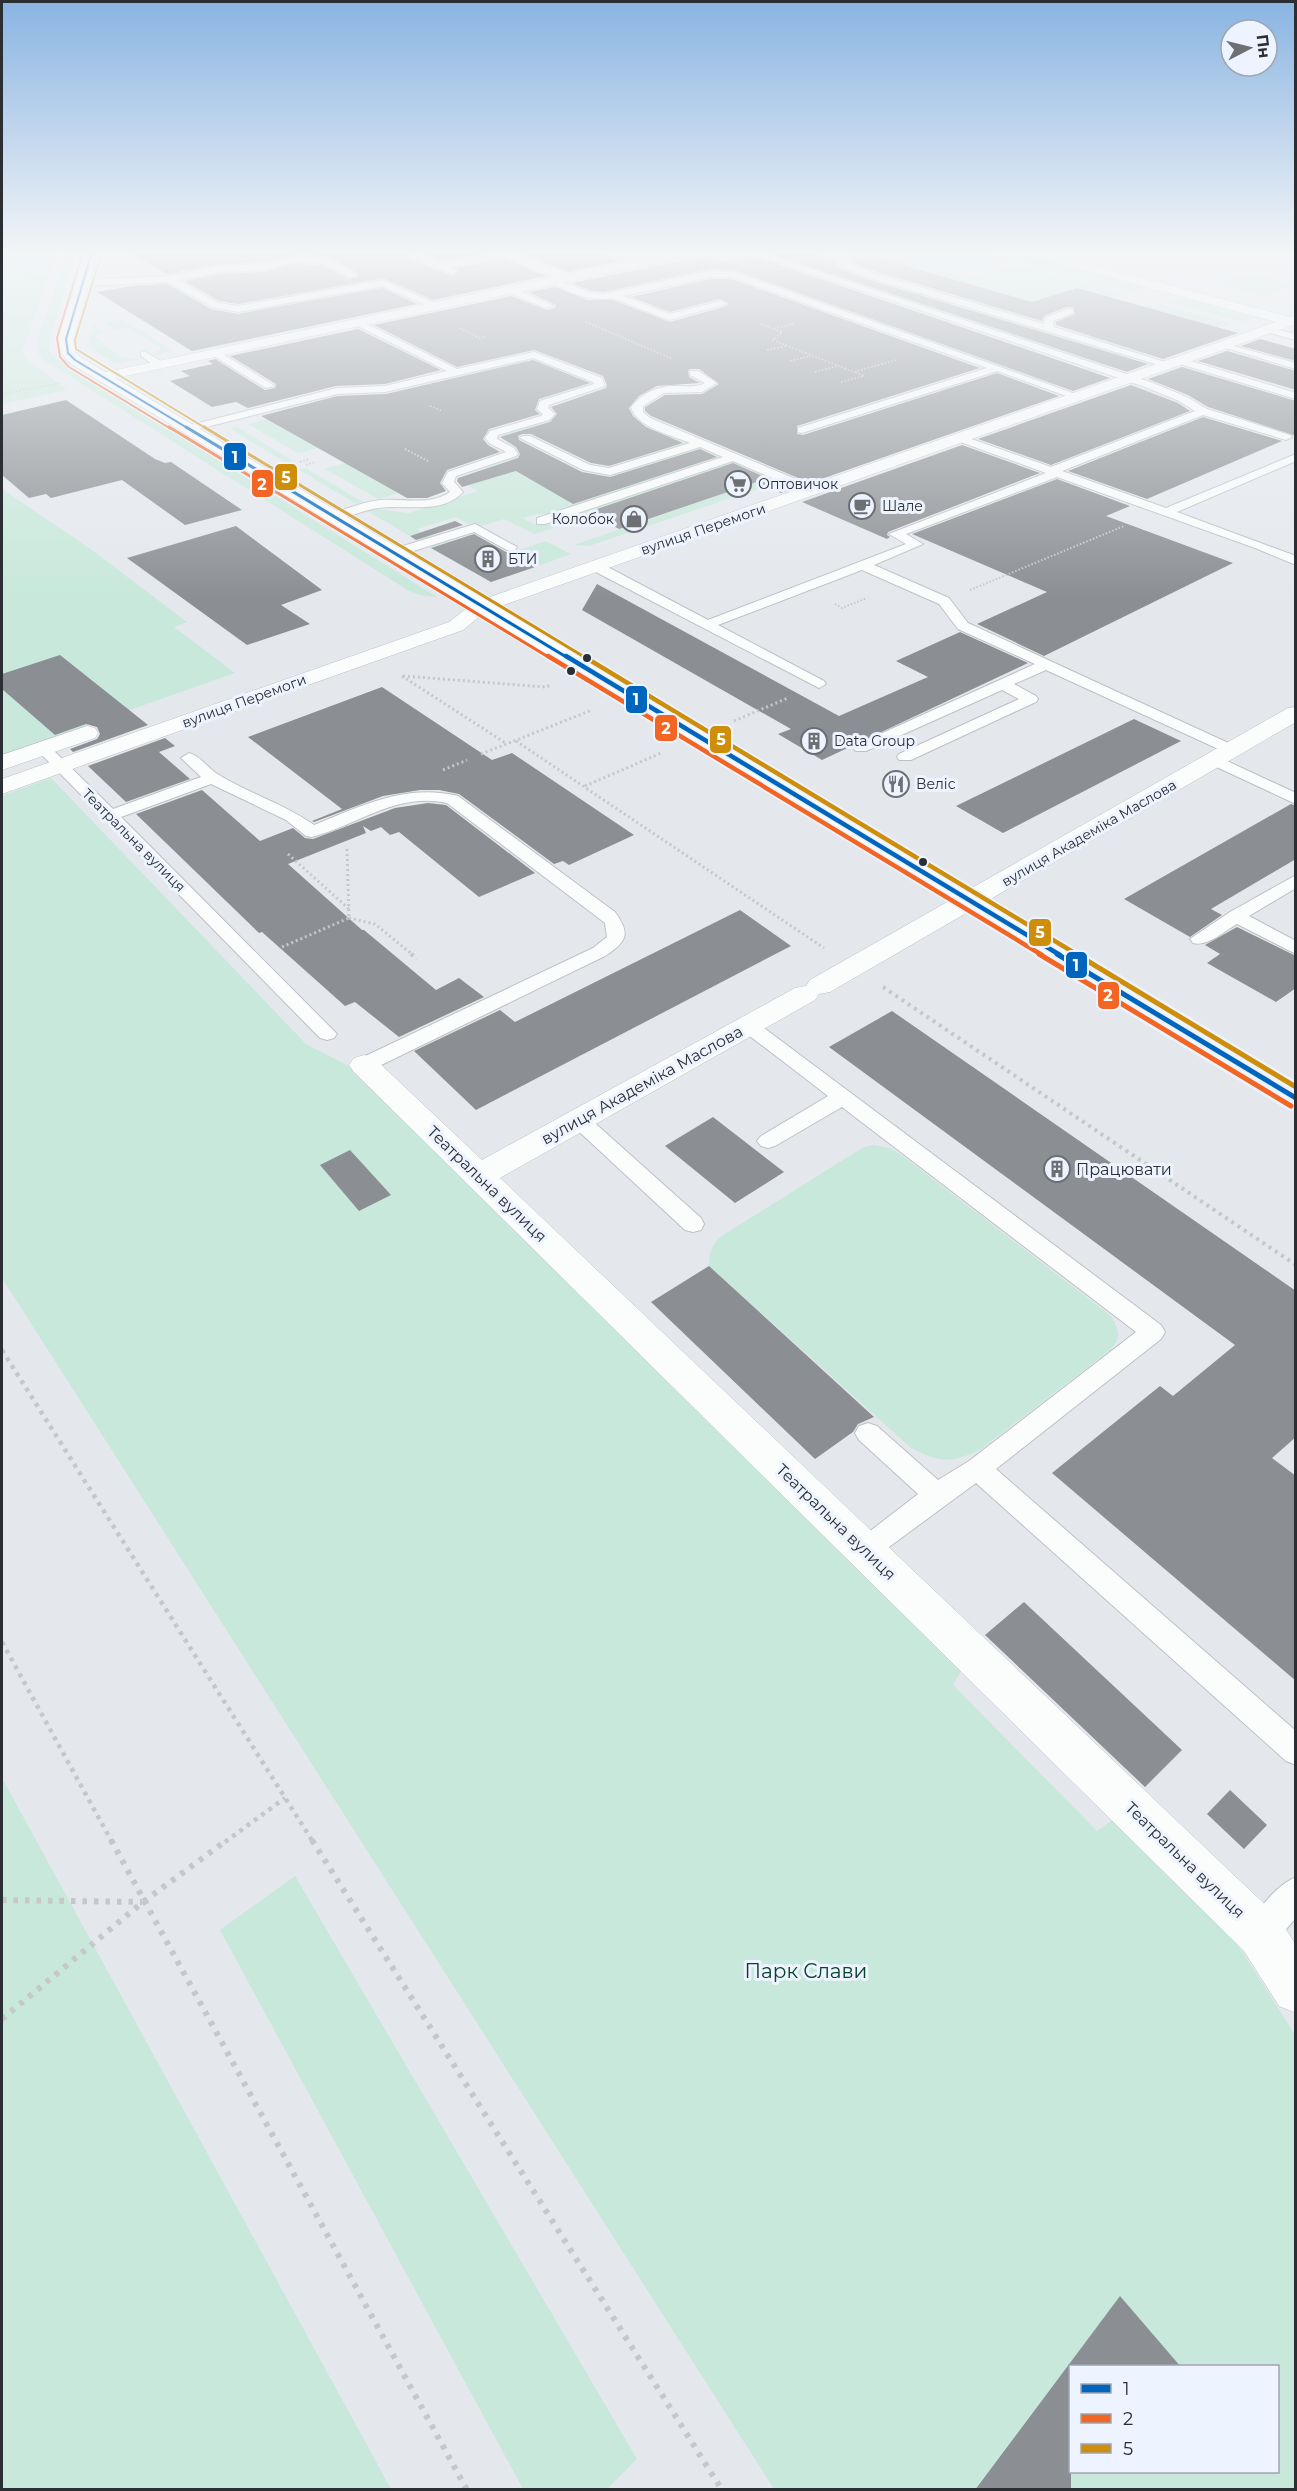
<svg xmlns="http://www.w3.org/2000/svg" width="1297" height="2491" font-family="Montserrat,sans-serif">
  <rect width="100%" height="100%" fill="#e4e8ed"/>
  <path fill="#c7e8da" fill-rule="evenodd" d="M8,252L56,255L22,352L27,360L67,390L2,404V254Z
    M68,252H77L50,339V351L54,358L437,597L420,595L409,591L42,359L37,351V341Z
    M757,252H815L831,259L817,264L850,275L868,276L954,302V307L970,313L982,310L1134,357L1104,368Z
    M858,252H969L1004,261L963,273L976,277L1017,265L1126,295L1113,299L1076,288L1032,317L1022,318L957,298L965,296L1017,298L872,256L854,261L845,257Z
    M1040,260L1145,288L1131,293L1026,264Z
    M752,272L891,306L897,304L935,318L892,328L739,275Z
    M1250,274L1295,285L1264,296L1219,284Z
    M152,282L122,288L115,283L168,282L206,303L203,306L211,317L377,285L383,284L416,299L186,344L173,340L392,295L378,288L202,324L189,303Z
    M1182,298L1255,318L1241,322L1169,302Z
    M1145,305L1154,308L1162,305L1230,323L1141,354L1087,337L1115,327Z
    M122,319L174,352L155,355L158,351L162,349L129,328L115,330L105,323Z
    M943,320L964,328L958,330L1062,366L1069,364L1093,372L1053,386L901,332Z
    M94,325L103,333L94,336L122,358L140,359L116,364L95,351L89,341Z
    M534,357L594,382V385L544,401L527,393L451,383L441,378Z
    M572,412L656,432H668L694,443L638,460H631L553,425L511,437L539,454L504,464L527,478L593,479L700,446L720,457L550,514H537L523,518L535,525L731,462L735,461L781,481L589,546L574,545L759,481L732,469L535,534L504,519L475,528L456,517L417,529L436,540L443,538L452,543L432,549L415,539L420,537L415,534L410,536L367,511L377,509L409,513L478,491L468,485V476L471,473L526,453L502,439L503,434L509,430Z
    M267,419L318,448L298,453L248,424Z
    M237,427L293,461L287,463L230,429Z
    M345,463L398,493L378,499L325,469Z
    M305,468L365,503L358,505L299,470Z
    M2,489L92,550L187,622L174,627L235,673L2,755Z
    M546,541L571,554L538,566L513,552Z
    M51,778L306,1044L349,1066L961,1671L953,1685L1097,1831L1116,1817L1198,1897L1240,1948L1295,2035V2489H774L2,1278V796ZM1070,2366H1278V2472H1070Z
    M873,1145L890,1148L900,1154L1111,1316C1119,1330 1122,1338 1110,1350L981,1449C951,1464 939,1463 910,1447L709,1266C709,1253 711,1246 720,1237L862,1148Z
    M2,1778L391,2489H2Z
    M295,1876L637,2459L607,2489H523L220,1930Z"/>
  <path fill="#8b8e92" d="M128,252H412L409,254L411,259L452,276L459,272L456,268L505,259L546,276L433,300L383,278L238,304L219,301L184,281L221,274L265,272L293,264L321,265L349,279L358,277L359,274L328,256L293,254L265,262L221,264L167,274Z
    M420,252H488L442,261Z
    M534,252H594L619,261L568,272L526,255Z
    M789,252H804L833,261L838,267L863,278L1148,364L1127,372L775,255Z
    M708,256L725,262L750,257L760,258L1110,378L1073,391L735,270L710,269L604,292L591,291L572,283Z
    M872,256L1032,302L1077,288L1238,333L1163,359L1056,325V322L1075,314L1073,307H1066L1044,316L1042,321L871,270L851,261Z
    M710,279H731L980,368L797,426V434L803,435L997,373L1059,396L810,483L651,416L645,411V407L665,395L702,394L719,384L699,369H690L688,371L689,377L700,383L657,386L639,396L629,408L633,416L646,427L683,443L609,466L591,463L531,434H522L518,436L519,440L582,472L610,477L700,449L717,457L573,504L516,471L462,487L457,481L458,478L518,458L520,454L516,447L500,437L550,422L557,414L551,407L606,388L607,385L603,376L534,350L457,367L374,325L511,296L547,310L555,308L556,305L528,292L555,287L588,300H613L670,322L727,306L728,303L720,299L670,312L631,297Z
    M167,284L211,309L238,314L382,288L417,304L192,351L97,292L132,286Z
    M358,329L441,370L385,384L336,386L248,408L236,402L212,407L170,381L190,376L181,371L213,364L208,361L215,359L265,390L275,388L276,384L230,356Z
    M1260,339L1296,349V361L1241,346Z
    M1227,351L1296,371V390L1198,361Z
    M533,360L590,383L539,399L535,410L540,414L489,429L483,439L488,445L500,452L447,470L440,483L446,491L427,498H407L261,416L337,396L386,394Z
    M1182,367L1296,401V436L1208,407L1188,395L1148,379Z
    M1131,385L1178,403L1190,411L1051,465L978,439Z
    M66,400L155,459L165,463L171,462L242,510L185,525L122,480L51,498L46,494L29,498L2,475V415Z
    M1203,417L1282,441L1147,499L1068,471Z
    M962,445L1040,473L888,532L887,535L890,537L887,539L802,502Z
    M733,463L792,489L781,493L757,482L619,529L588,512Z
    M1057,479L1130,506L1106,516L1233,563L1044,656L977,624L1047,592L912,534Z
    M455,521L463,525L416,540L410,536Z
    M236,526L322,590L281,605L310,624L247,645L127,558Z
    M474,534L506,552H512L538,566L491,582L431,548Z
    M597,584L839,716L928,677L896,661L960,632L1028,663L822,760L778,734L791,729L582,610Z
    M60,655L148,725L73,752L70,749L97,739L100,734L97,727L86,724L55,735L2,689V674Z
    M382,687L492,760L512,753L634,835L569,865L563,861L554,864L459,794L439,790H420L383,796L314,822L312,821L342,809L248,737Z
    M1134,719L1181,741L1003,833L956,806Z
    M165,738L175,746L159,752L190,779L126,802L88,766Z
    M202,790L260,841L293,828L305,838L313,839L395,808L428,803L446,805L535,873L479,897L399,832L390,835L381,827L371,831L363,826L366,833L288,864L362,930H364L436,990L459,978L484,997L399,1037L355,1002L345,1006L262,932L259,933L136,814Z
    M1291,804L1296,806V859L1211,909L1222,915L1190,937L1124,899Z
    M740,910L791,946L476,1110L414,1051L500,1010L515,1022Z
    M1237,927L1296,956V988L1276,1002L1207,963L1220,954L1205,945Z
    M892,1011L1296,1291V1437L1272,1458L1296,1476V1681L1052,1473L1160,1386L1173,1396L1235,1345L829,1047Z
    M713,1117L784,1172L735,1203L665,1146Z
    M350,1150L391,1195L359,1211L320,1165Z
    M709,1266L874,1417L858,1424L853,1432L815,1459L651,1302Z
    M1024,1602L1182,1750L1145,1787L985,1635Z
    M1230,1790L1267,1825L1244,1849L1207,1814Z
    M1120,2296L1181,2367H1071V2490H975Z"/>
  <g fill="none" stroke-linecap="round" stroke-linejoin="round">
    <defs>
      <path id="lane" d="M89,252H116L112,255L92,256L89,255Z
        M415,252L442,263L498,252H532L450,267L457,271L453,274L412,257L411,255Z
        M749,252H760L1153,383L1187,397L1207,409L1290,435L1292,437L1286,440L1203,415L1062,471L1166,508L1296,454V461L1177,512L1296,556V565L1255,548L1057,477L906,534L923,544L874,565L949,598L968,623L1237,747L1240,750L1237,753H1227L1046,670L1014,684L1036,696L1038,699L1036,702L911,760H899L897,757L899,754L1019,699L1002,690L866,751H856L853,748L856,745L1035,664L958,629L939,604L862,570L718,625L824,681L826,684L819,688L592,570L591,567L592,564H602L708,620L906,544L889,534L1046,473L955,440V436H963L1051,467L1195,411L1179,401L1145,387Z
        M828,252H836L845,261L870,272L1044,324L1045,318L1067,309H1073V313L1053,321L1054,327L1171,364L1162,366L864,276L839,265Z
        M293,256L327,258L357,275L350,277L322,263L293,262L265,270L221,272L178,280L218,303L238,306L383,280L441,306L433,308L382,286L238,312L212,307L168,282L81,286L77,283L81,280L170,276L221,266L265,264Z
        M710,271L735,272L1081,396L1072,398L997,371L802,433L798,432V428L987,368L731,277H710L623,296L670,314L721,301L726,304L669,320L613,298C593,302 566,293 550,281L554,278L590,293L604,294Z
        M507,288H513L554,306L546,308L507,292Z
        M357,319L457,369L534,352L602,378L605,386L549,405L548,408L555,414L549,420L498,435L497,439L514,448L518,454L516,456L456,476L454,482L463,492C442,515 406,504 379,508C363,510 349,517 334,521L328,517L330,514C346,509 363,502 380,500C403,498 430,506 450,492L442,483L448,472L506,452L489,443L485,438L490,431L541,416L543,414L537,409L540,401L594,384L593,382L533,358L385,392L337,394L187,432L182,429L183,427L337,388L385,386L447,371L354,324L352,322Z
        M1263,327L1296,334V340L1263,331Z
        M1219,342L1296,363V369L1219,346Z
        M144,351L164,363V367H156L141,356V352Z
        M212,351H218L275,386L266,388L212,355Z
        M1173,358H1181L1296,393V399L1173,362Z
        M690,371H698L717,383L702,392L664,393L643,406V412L650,418L817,488V494H809L733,461L545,524H537V518L723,457L700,447L610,475L583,470L520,438L522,436H530L590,465L609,468L690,443C672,435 637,428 631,407C642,393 659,385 677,386C687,386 696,388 705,383L690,375Z
        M475,524L517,547L515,550H507L474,532L394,557L388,553L390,550Z
        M43,743L48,745L113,809L201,777L181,758L189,753C201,756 208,769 219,775C250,794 285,804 314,825C361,806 406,783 458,796L615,912C631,934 627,942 605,956L371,1070L364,1072L357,1070L354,1065L357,1060L593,948L607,937L605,923L447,803C396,792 358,825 312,837L306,836L286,820L211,784L121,817L337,1034L334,1038L327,1040L320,1038L38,751L35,748L38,745Z
        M1214,755L1296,793V804L1208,763L1206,760Z
        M1296,875V888L1249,916L1296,941V954L1237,924C1224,931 1208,947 1193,943L1190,939L1230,912Z
        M749,1020L756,1022L1161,1325L1165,1332L1161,1339L996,1469L1296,1731V1765L1286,1761L976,1483L874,1558L865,1562L856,1558L852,1550L856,1542L918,1494L859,1440L855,1433L859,1426L868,1423L877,1426L938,1480L969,1461L1136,1332L842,1107L775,1146L768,1148L761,1146L757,1141L761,1136L828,1096L742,1030L739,1026L742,1022Z
        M580,1114L587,1116L701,1218L704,1224L701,1230L693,1232L685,1230L573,1126L570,1121L573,1116Z
        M1296,1877V1918L1272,1945L1261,1950L1250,1945L1245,1934C1253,1914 1275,1886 1296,1877Z"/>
      <path id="street" d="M494,252H510L568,274L672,252H694L688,256L102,381L95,377L102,373L553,277Z
        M1024,252H1043L1294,318L1296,322L1289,325L1284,324L1026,255Z
        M482,600L489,602L492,606L463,630L2,794V779L449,622L475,602Z
        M1296,707V722L830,992L819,994L815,1000L500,1178L1278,1917L1296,1945V2013L1279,2006L1244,1951L354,1072L349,1065L354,1058L364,1055L374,1058L482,1160L795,988L806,986L810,980L1288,708Z
        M87,726L95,728L98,733L95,738L2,770V755Z"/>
      <path id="secondary" d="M86,252H98L73,339L75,352L80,357L484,599L1296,315V324L498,607L1296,1084V1108L1285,1105L70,363L61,353L59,339Z"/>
    </defs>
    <use href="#lane" stroke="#bdc0c4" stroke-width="2"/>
    <use href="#street" stroke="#bdc0c4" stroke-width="1"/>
    <use href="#secondary" stroke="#bdc0c4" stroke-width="1"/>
    <path stroke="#c6c7c8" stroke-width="1.5" stroke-dasharray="1.5 2" stroke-linecap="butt" d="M55,252L62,254
      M979,252L1004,259
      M986,270L987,267L1005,262
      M979,271L1008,266
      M29,279L53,278
      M586,322L673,359
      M761,324L773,329
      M793,324L773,329L782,332L773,340L854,372L896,360
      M460,328L480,338L486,336
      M767,350L786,346
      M790,361L811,356
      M815,372L838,366
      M841,382L864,376L855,372
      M2,394L60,383
      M430,406L442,411"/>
    <path stroke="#c6c7c8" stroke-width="2" stroke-dasharray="1.5 2" stroke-linecap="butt" d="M405,449L430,462
      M300,462L309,459
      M306,465L315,462
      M970,590L1124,526
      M835,604L842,608L867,598"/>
    <path stroke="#c6c7c8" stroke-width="3" stroke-dasharray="2 3" stroke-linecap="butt" d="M402,676L507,744
      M403,676L545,687L552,685
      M734,721L788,698
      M516,741L824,948
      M481,754L592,710
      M443,770L467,760
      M585,786L661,753
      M288,854L349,909
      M349,918L375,924L413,955
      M282,947L349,918L347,849"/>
    <path stroke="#c6c7c8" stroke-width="4" stroke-dasharray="3 4.5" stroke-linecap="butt" d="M411,954L417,959
      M883,987L1296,1265"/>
    <path stroke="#c6c7c8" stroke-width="4.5" stroke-dasharray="4 5" stroke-linecap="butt" d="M2,1350L313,1842
      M2,1642L112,1842
      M225,1842L285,1798"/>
    <path stroke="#c6c7c8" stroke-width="6" stroke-dasharray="4.5 7" stroke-linecap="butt" d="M111,1840L467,2490
      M312,1840L722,2490
      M2,1900L142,1902
      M2,2019L143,1902L227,1840"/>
    <use href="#lane" fill="#fbfcfc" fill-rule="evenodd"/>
    <use href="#street" fill="#fbfcfc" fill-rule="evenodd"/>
    <use href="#secondary" fill="#fbfcfc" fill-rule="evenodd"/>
    <defs>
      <path id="bus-1-far3" d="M92,252L66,339L68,353L75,360L189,429"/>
      <path id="bus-1-far2" d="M186,427L568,658"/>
      <path id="bus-1-far1" d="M566,656L1060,955"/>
      <path id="bus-1" d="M1057,954L1296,1098"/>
      <path id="bus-2-far3" d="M83,252L57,338L60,357L69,367L171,429"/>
      <path id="bus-2-far2" d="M169,427L550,658"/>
      <path id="bus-2-far1" d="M548,656L1042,955"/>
      <path id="bus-2" d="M1039,954L1291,1106"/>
      <path id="bus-3-far3" d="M101,255L75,340L76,349L207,429"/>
      <path id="bus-3-far2" d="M204,427L586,658"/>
      <path id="bus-3-far1" d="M583,656L1078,955"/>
      <path id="bus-3" d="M1076,954L1296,1087"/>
    </defs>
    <use href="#bus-1-far3" stroke="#edf4ff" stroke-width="4.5"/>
    <use href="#bus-1-far2" stroke="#edf4ff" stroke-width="5"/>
    <use href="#bus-1-far1" stroke="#edf4ff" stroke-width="8"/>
    <use href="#bus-1" stroke="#edf4ff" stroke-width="10"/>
    <use href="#bus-2-far3" stroke="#edf4ff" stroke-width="4.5"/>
    <use href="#bus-2-far2" stroke="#edf4ff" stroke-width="5"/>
    <use href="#bus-2-far1" stroke="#edf4ff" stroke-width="8"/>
    <use href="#bus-2" stroke="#edf4ff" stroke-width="10"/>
    <use href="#bus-3-far3" stroke="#edf4ff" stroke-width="4.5"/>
    <use href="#bus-3-far2" stroke="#edf4ff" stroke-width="5"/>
    <use href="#bus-3-far1" stroke="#edf4ff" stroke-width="8"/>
    <use href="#bus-3" stroke="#edf4ff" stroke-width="10"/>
    <use href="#bus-1-far3" stroke="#0065bd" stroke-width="2"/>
    <use href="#bus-1-far2" stroke="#0065bd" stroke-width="3"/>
    <use href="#bus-1-far1" stroke="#0065bd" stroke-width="4.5"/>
    <use href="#bus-1" stroke="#0065bd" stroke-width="5"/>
    <use href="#bus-2-far3" stroke="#f26522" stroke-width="2"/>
    <use href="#bus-2-far2" stroke="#f26522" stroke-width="3"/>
    <use href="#bus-2-far1" stroke="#f26522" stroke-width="4.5"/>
    <use href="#bus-2" stroke="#f26522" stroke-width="5"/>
    <use href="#bus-3-far3" stroke="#ce8e0a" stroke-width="2"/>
    <use href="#bus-3-far2" stroke="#ce8e0a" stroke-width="3"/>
    <use href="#bus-3-far1" stroke="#ce8e0a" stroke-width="4.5"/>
    <use href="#bus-3" stroke="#ce8e0a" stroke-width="5"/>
  </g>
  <linearGradient id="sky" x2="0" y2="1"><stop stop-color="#89b4e2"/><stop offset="0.42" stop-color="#f3f5f7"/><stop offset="1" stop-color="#f3f5f7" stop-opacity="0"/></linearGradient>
  <rect width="1297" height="600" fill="url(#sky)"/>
  <defs>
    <symbol id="supermarket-ring" viewBox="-11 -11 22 22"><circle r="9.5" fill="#edf4ff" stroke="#6c6f73" stroke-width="1.5"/><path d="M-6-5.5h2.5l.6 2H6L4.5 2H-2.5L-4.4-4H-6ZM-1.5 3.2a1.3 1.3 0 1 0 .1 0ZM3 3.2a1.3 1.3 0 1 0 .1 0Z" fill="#6c6f73"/></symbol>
    <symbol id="cafe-ring" viewBox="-11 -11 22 22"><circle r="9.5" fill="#edf4ff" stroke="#6c6f73" stroke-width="1.5"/><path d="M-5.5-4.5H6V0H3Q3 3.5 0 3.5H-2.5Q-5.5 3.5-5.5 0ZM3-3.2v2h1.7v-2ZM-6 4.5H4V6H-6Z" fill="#6c6f73"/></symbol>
    <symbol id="shop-ring" viewBox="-11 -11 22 22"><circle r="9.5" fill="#edf4ff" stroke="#6c6f73" stroke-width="1.5"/><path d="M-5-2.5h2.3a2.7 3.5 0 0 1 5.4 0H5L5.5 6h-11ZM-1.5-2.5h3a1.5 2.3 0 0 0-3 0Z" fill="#6c6f73"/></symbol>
    <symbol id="building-ring" viewBox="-11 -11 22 22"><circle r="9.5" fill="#edf4ff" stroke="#6c6f73" stroke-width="1.5"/><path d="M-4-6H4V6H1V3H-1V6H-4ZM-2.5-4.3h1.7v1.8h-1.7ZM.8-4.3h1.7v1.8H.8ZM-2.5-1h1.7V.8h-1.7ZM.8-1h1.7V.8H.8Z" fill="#6c6f73"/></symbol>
    <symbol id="restaurant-ring" viewBox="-11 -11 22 22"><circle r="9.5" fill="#edf4ff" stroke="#6c6f73" stroke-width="1.5"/><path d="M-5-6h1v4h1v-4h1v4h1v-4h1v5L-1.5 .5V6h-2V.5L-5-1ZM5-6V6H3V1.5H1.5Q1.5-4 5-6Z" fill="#6c6f73"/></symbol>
  </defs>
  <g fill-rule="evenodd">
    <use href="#supermarket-ring" x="723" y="469" width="30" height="30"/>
    <use href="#cafe-ring" x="847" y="491" width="30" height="30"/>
    <use href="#shop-ring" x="619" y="504" width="30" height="30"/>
    <use href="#building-ring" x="473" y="544" width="30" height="30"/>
    <use href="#building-ring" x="799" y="726" width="30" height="30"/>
    <use href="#restaurant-ring" x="881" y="769" width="30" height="30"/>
    <use href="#building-ring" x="1042" y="1154" width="30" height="30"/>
  </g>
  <g fill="#2b2e32" stroke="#edf4ff" stroke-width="2">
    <circle cx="587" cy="658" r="5"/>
    <circle cx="571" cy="671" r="5"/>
    <circle cx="923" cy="862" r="5"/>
  </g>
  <g text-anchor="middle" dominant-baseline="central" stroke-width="6" stroke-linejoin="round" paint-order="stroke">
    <g font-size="14" fill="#2b2e32" stroke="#edf4ff" text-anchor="start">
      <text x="758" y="484">Оптовичок</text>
      <text x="882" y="506">Шале</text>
      <text x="614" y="519" text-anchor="end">Колобок</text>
      <text x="508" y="559">БТИ</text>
      <text x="834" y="741">Data Group</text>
      <text x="916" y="784">Веліс</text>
    </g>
    <g font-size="14" fill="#2b2e32" stroke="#edf4ff">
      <text transform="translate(703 529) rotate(-19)">вулиця Перемоги</text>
      <text transform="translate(244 701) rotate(-20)">вулиця Перемоги</text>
      <text transform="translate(1089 833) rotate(-30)">вулиця Академіка Маслова</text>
      <text transform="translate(134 840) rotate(45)">Театральна вулиця</text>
    </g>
    <g font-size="16" fill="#2b2e32" stroke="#edf4ff">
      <text transform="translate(642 1085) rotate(-29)">вулиця Академіка Маслова</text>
      <text transform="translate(487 1184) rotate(44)">Театральна вулиця</text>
      <text transform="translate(836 1522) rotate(44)">Театральна вулиця</text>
      <text transform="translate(1185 1860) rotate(44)">Театральна вулиця</text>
    </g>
    <g font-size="16" fill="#2b2e32" stroke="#edf4ff" text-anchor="start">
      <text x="1076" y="1169">Працювати</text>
    </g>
    <g font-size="20" fill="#09422b" stroke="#edf4ff">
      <text x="806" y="1971">Парк Слави</text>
    </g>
  </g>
  <g stroke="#edf4ff" stroke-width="2">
    <rect x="223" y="442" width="24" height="29" rx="6" fill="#0065bd"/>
    <rect x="274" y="463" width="24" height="28" rx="6" fill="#ce8e0a"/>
    <rect x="251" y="469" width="23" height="29" rx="6" fill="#f26522"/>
    <rect x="625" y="685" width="23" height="29" rx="6" fill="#0065bd"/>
    <rect x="654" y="714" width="24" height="28" rx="6" fill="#f26522"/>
    <rect x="709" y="725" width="23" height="29" rx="6" fill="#ce8e0a"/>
    <rect x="1028" y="918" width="24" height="29" rx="6" fill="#ce8e0a"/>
    <rect x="1065" y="951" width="23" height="28" rx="6" fill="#0065bd"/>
    <rect x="1097" y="981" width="23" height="29" rx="6" fill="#f26522"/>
  </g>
  <g font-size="16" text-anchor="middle" font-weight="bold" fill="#fff">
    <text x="235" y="463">1</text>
    <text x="286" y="483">5</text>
    <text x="262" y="490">2</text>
    <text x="636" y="705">1</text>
    <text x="666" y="734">2</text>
    <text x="721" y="745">5</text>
    <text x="1040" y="938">5</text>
    <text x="1076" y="971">1</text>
    <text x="1108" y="1001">2</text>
  </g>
  <rect width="1297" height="2491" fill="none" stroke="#2b2e32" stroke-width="6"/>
  <rect x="1069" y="2365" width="210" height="108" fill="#edf4ff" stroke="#9fa5ad" stroke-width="1.5"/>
  <rect x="1081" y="2384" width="30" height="9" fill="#0065bd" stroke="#9fa5ad" stroke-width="1.5"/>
  <text x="1123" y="2395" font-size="18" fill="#2b2e32">1</text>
  <rect x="1081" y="2414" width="30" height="9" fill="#f26522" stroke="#9fa5ad" stroke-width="1.5"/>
  <text x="1123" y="2425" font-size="18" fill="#2b2e32">2</text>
  <rect x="1081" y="2444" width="30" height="9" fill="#ce8e0a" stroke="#9fa5ad" stroke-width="1.5"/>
  <text x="1123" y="2455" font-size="18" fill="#2b2e32">5</text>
  <g transform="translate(1249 48) rotate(83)"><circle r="28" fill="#edf4ff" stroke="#9fa5ad" stroke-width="1.5"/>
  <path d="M0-4.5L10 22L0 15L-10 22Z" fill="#6c6f73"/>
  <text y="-9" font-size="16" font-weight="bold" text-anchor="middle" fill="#2b2e32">Пн</text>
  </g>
</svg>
